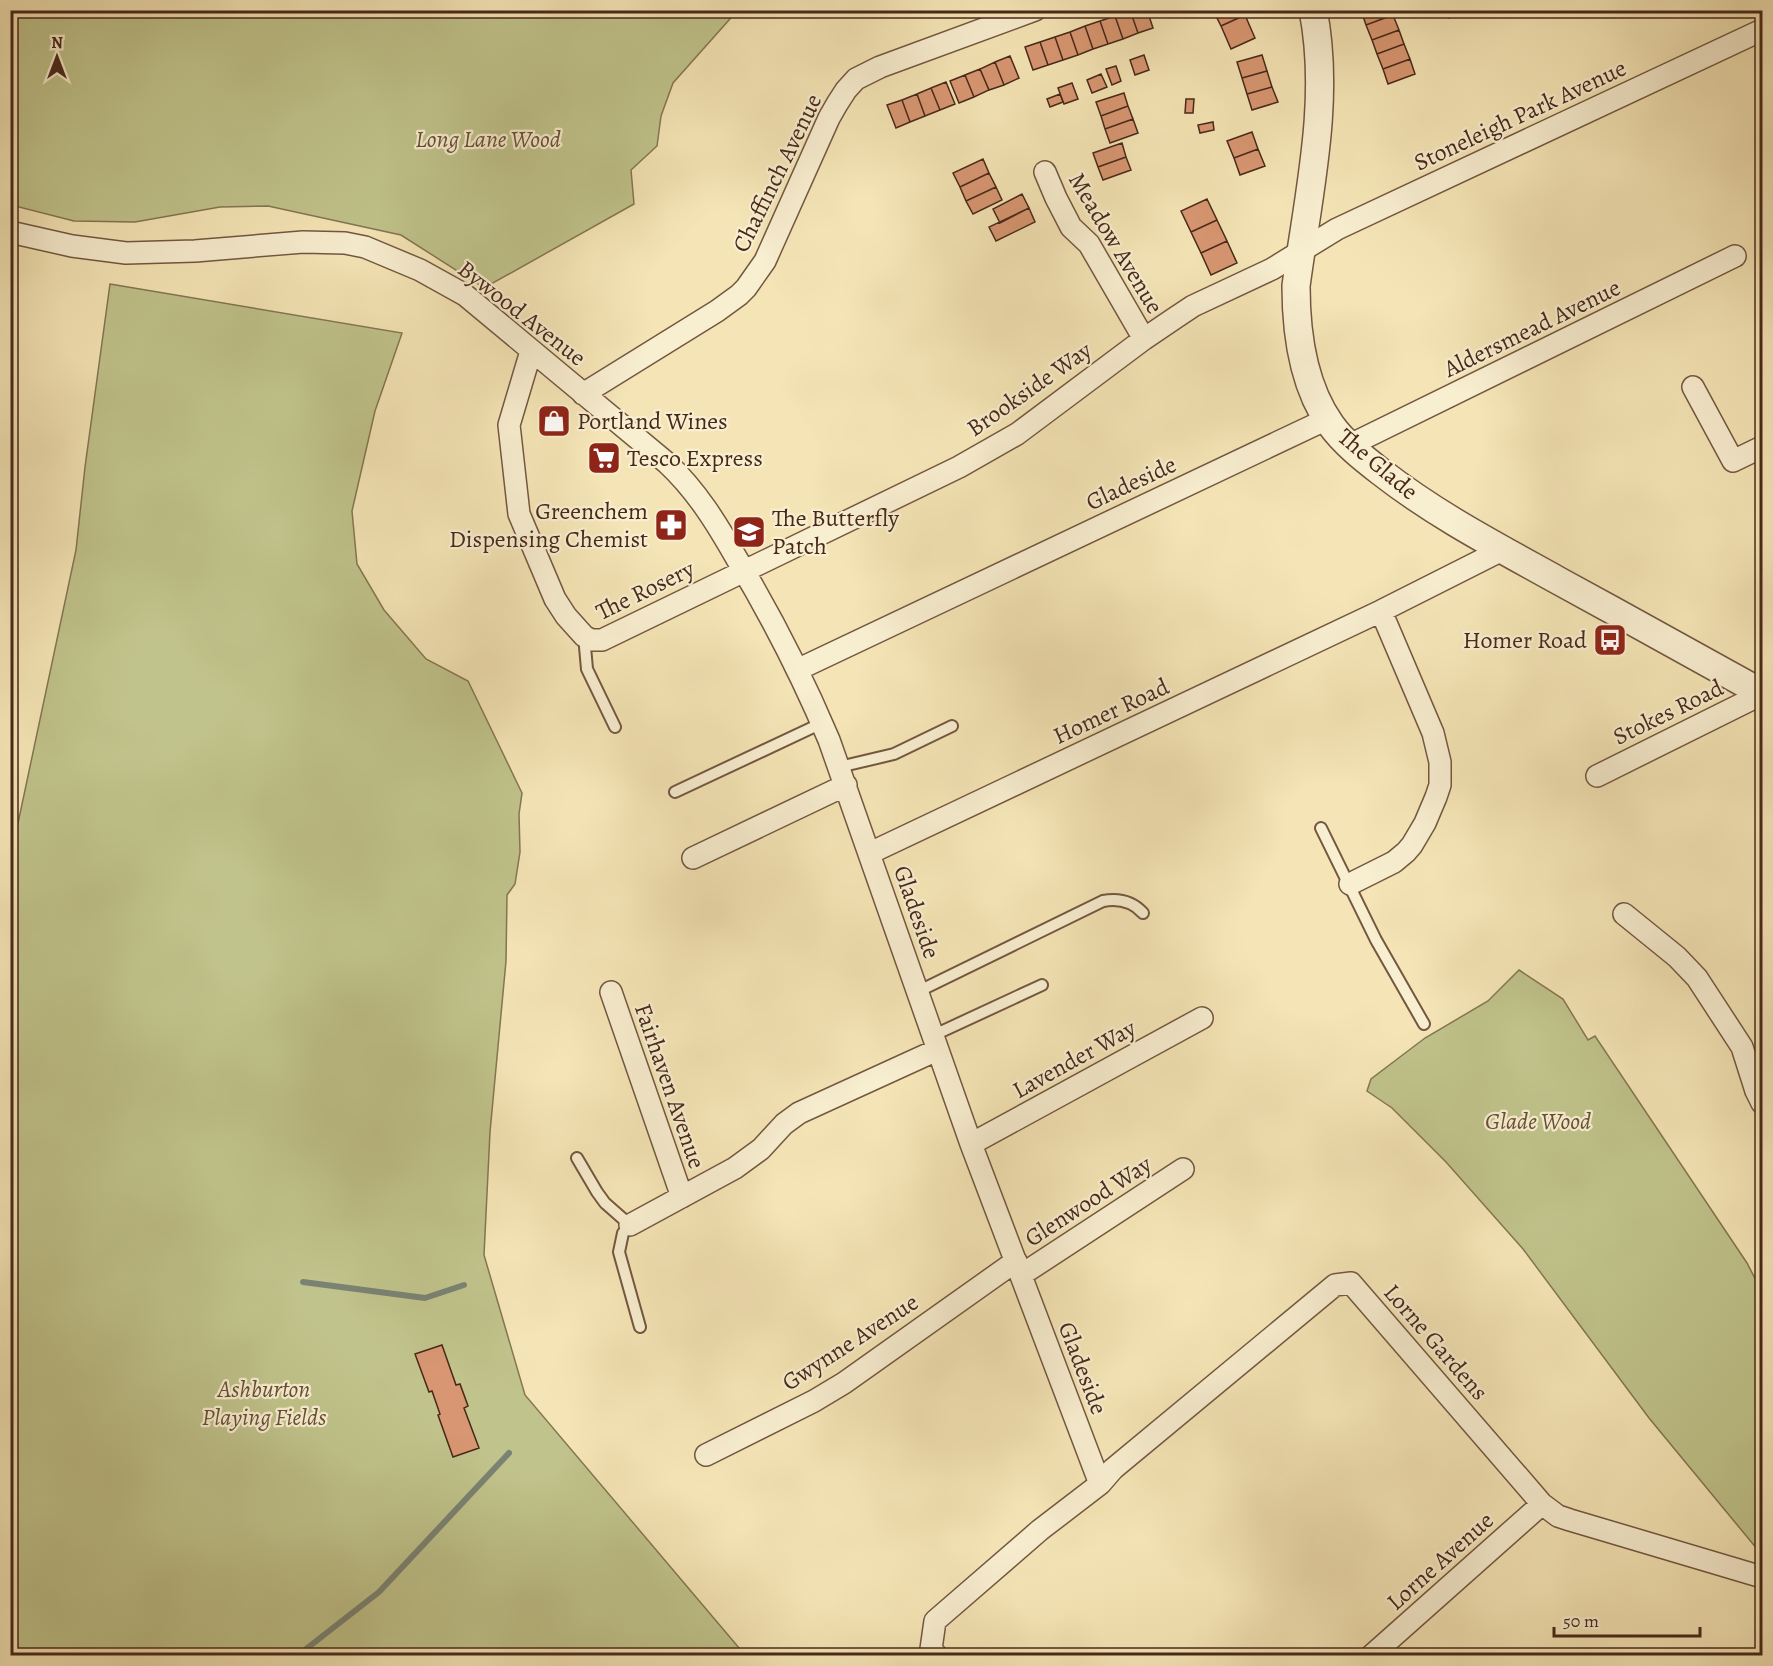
<svg xmlns="http://www.w3.org/2000/svg" width="1773" height="1666" font-family="Alegreya,serif">
  <rect width="100%" height="100%" fill="#f5e5b6"/>
  <filter id="stains"><feTurbulence type="fractalNoise" baseFrequency=".00333" numOctaves="4"/><feColorMatrix values="0 0 0 0 .2 0 0 0 0 .09 0 0 0 0 .02 0 0 0 .5 -.17"/></filter>
  <radialGradient id="worn" r=".72"><stop offset=".6" stop-color="#630" stop-opacity="0"/><stop offset="1" stop-color="#630" stop-opacity=".3"/></radialGradient>
  <path fill="#c0c38b" stroke="#847652" stroke-width="1.5" d="M10,11L11,10L737,11L673,83L661,116L657,146L631,170L634,204L484,288L401,235L268,206L220,207L135,222L74,221L11,205Z
    M110,284L402,333L375,411L352,511L357,564L384,610L426,659L468,681L522,793L519,814L520,852L515,884L507,895L506,961L490,1132L484,1255L525,1395L745,1655L11,1656V856L76,550L85,467Z
    M1519,970L1563,999L1588,1040L1595,1036L1747,1263L1762,1292V1555L1649,1418L1523,1249L1446,1162L1392,1108L1367,1091L1371,1079L1425,1038L1488,1001Z"/>
  <g fill="none" stroke-linecap="round" stroke-linejoin="round">
    <path stroke="#7a8373" stroke-width="6" d="M303,1282L425,1298L464,1285
      M297,1656L379,1592L509,1453"/>
  </g>
  <path fill="#d89772" stroke="#48281a" stroke-width="1.5" d="M1130,10H1147L1153,28L1138,33Z
    M1130,10L1138,33L1123,39L1115,16Z
    M1150,10H1166L1167,13L1152,17Z
    M1213,10H1242L1245,15L1221,26Z
    M1361,10H1391L1393,15L1366,25Z
    M1446,10H1467L1449,18Z
    M1245,15L1255,38L1231,49L1221,26Z
    M1393,15L1399,30L1372,40L1366,25Z
    M1115,16L1123,39L1108,44L1100,21Z
    M1100,21L1108,44L1093,49L1085,26Z
    M1085,26L1093,49L1078,55L1070,32Z
    M1399,30L1404,44L1377,54L1372,40Z
    M1070,32L1078,55L1063,60L1055,37Z
    M1055,37L1063,60L1048,65L1040,42Z
    M1040,42L1048,65L1033,70L1025,47Z
    M1404,44L1410,59L1383,69L1377,54Z
    M1144,55L1149,70L1135,75L1130,60Z
    M1262,55L1267,71L1242,78L1237,62Z
    M1010,56L1019,78L1004,85L995,62Z
    M1410,59L1415,74L1388,84L1383,69Z
    M995,62L1004,85L989,90L980,69Z
    M1116,66L1121,81L1112,85L1106,69Z
    M980,69L989,90L974,97L965,75Z
    M1267,71L1272,87L1247,94L1242,78Z
    M1101,74L1107,87L1092,93L1087,80Z
    M965,75L974,97L959,103L950,81Z
    M946,82L955,104L940,110L931,88Z
    M1072,83L1078,99L1064,104L1058,88Z
    M1272,87L1278,102L1252,110L1247,94Z
    M931,88L940,110L925,116L917,94Z
    M1124,93L1128,106L1101,116L1096,102Z
    M917,94L925,116L910,122L902,100Z
    M1060,94L1063,102L1050,107L1047,99Z
    M1186,99H1194L1193,113H1185Z
    M902,100L910,122L896,128L887,105Z
    M1128,106L1133,119L1105,129L1101,116Z
    M1133,119L1138,133L1110,143L1105,129Z
    M1213,122L1214,130L1200,133L1198,125Z
    M1252,132L1258,149L1234,158L1227,141Z
    M1122,143L1126,157L1098,167L1093,153Z
    M1258,149L1265,166L1240,175L1234,158Z
    M1126,157L1131,170L1103,180L1098,167Z
    M983,159L989,173L960,187L953,173Z
    M989,173L996,187L966,201L960,187Z
    M996,187L1002,200L973,214L966,201Z
    M1022,194L1029,208L1000,223L993,209Z
    M1207,199L1217,220L1191,232L1181,211Z
    M1029,208L1035,222L996,241L989,227Z
    M1217,220L1227,241L1201,253L1191,232Z
    M1227,241L1237,263L1211,275L1201,253Z
    M442,1345L456,1385L460,1384L468,1406L464,1408L479,1448L453,1457L438,1415L440,1414L432,1391L429,1392L415,1354Z"/>
  <g fill="none" stroke-linecap="round" stroke-linejoin="round">
    <defs>
      <path id="service" d="M584,636L587,669L615,727
        M839,767L894,754L952,726
        M675,792L822,723
        M1321,828L1376,940L1424,1024
        M917,992L1103,901C1119,898 1132,901 1143,913
        M932,1036L1042,985
        M577,1158L597,1192L605,1203L630,1225L623,1233L619,1252L640,1327"/>
      <path id="minor" d="M1045,172L1056,198L1071,227L1089,244L1144,339
        M10,232L72,246L126,253L195,251L303,242L345,243L365,247L420,270L465,295L667,463C697,491 717,524 737,559C773,619 802,676 829,740L971,1144L1100,1484L1040,1530L935,1621L931,1649L937,1656
        M531,351L509,425L519,514L555,599L566,616L584,636L591,640H602L959,467L1017,434L1144,339L1175,318L1193,306L1272,269L1337,229L1762,30
        M1693,387L1733,461L1762,447
        M583,394L717,311L739,295L746,288L765,261L829,118L837,104L846,90L856,79L880,67L1035,10
        M1350,445L1735,256
        M799,669L1327,419
        M1597,776L1762,694
        M870,853L1381,611L1502,550
        M693,858L846,785
        M1350,884L1394,862L1406,852L1412,845L1425,823L1436,797L1440,785V762L1433,733L1381,611
        M1624,914L1677,957L1697,978L1742,1047L1756,1091L1762,1103
        M611,992L682,1197
        M971,1144L1202,1018
        M630,1225L735,1168L761,1149L784,1124L799,1113L937,1050
        M1021,1275L1183,1169
        M706,1455L814,1401L844,1383L1016,1261
        M1100,1484L1113,1469L1335,1285L1351,1283L1542,1504L1558,1516L1570,1520L1762,1577
        M1371,1656L1542,1504"/>
      <path id="tertiary" d="M1313,10C1331,100 1308,196 1296,286C1296,332 1303,386 1331,425C1344,443 1363,458 1381,472C1436,515 1498,547 1559,581C1627,618 1695,656 1762,693"/>
    </defs>
    <use href="#service" stroke="#735741" stroke-width="14"/>
    <use href="#minor" stroke="#735741" stroke-width="24"/>
    <use href="#tertiary" stroke="#735741" stroke-width="30"/>
    <use href="#service" stroke="#f8eed0" stroke-width="10"/>
    <use href="#minor" stroke="#f8eed0" stroke-width="21"/>
    <use href="#tertiary" stroke="#f8eed0" stroke-width="27"/>
  </g>
  <defs>
    <symbol id="shop-square" viewBox="-11 -11 22 22"><rect x="-9" y="-9" width="18" height="18" rx="4" fill="#8f2418" stroke="#f8eed0"/><path d="M-5-2.5h2.3a2.7 3.5 0 0 1 5.4 0H5L5.5 6h-11ZM-1.5-2.5h3a1.5 2.3 0 0 0-3 0Z" fill="#fff"/></symbol>
    <symbol id="supermarket-square" viewBox="-11 -11 22 22"><rect x="-9" y="-9" width="18" height="18" rx="4" fill="#8f2418" stroke="#f8eed0"/><path d="M-6-5.5h2.5l.6 2H6L4.5 2H-2.5L-4.4-4H-6ZM-1.5 3.2a1.3 1.3 0 1 0 .1 0ZM3 3.2a1.3 1.3 0 1 0 .1 0Z" fill="#fff"/></symbol>
    <symbol id="pharmacy-square" viewBox="-11 -11 22 22"><rect x="-9" y="-9" width="18" height="18" rx="4" fill="#8f2418" stroke="#f8eed0"/><path d="M-2-6h4v4h4v4h-4v4h-4v-4h-4v-4h4Z" fill="#fff"/></symbol>
    <symbol id="school-square" viewBox="-11 -11 22 22"><rect x="-9" y="-9" width="18" height="18" rx="4" fill="#8f2418" stroke="#f8eed0"/><path d="M0-5L7-2L0 1L-7-2ZM-4 1L0 2.5L4 1V4Q0 6-4 4Z" fill="#fff"/></symbol>
    <symbol id="bus-square" viewBox="-11 -11 22 22"><rect x="-9" y="-9" width="18" height="18" rx="4" fill="#8f2418" stroke="#f8eed0"/><path d="M-5-6H5V4H4V6H2V4H-2V6H-4V4H-5ZM-3.5-4V0h7V-4ZM-3.5 1.2v1.5H-2V1.2ZM2 1.2v1.5H3.5V1.2Z" fill="#fff"/></symbol>
  </defs>
  <g fill-rule="evenodd">
    <use href="#shop-square" x="535" y="402" width="38" height="38"/>
    <use href="#supermarket-square" x="585" y="439" width="38" height="38"/>
    <use href="#pharmacy-square" x="652" y="506" width="38" height="38"/>
    <use href="#school-square" x="730" y="513" width="38" height="38"/>
    <use href="#bus-square" x="1591" y="621" width="38" height="38"/>
  </g>
  <g text-anchor="middle" dominant-baseline="central" stroke-width="4.5" stroke-linejoin="round" paint-order="stroke">
    <g font-size="24" fill="#48281a" stroke="#f8eed0">
      <text transform="translate(1520 115) rotate(-25)">Stoneleigh Park Avenue</text>
      <text transform="translate(777 173) rotate(-64)">Chaffinch Avenue</text>
      <text transform="translate(1116 243) rotate(59)">Meadow Avenue</text>
      <text transform="translate(522 313) rotate(38)">Bywood Avenue</text>
      <text transform="translate(1532 328) rotate(-26)">Aldersmead Avenue</text>
      <text transform="translate(1029 389) rotate(-35)">Brookside Way</text>
      <text transform="translate(1378 464) rotate(40)">The Glade</text>
      <text transform="translate(1131 483) rotate(-25)">Gladeside</text>
      <text transform="translate(645 590) rotate(-26)">The Rosery</text>
      <text transform="translate(1111 711) rotate(-25)">Homer Road</text>
      <text transform="translate(1668 712) rotate(-26)">Stokes Road</text>
      <text transform="translate(917 912) rotate(71)">Gladeside</text>
      <text transform="translate(1074 1059) rotate(-29)">Lavender Way</text>
      <text transform="translate(670 1086) rotate(71)">Fairhaven Avenue</text>
      <text transform="translate(1088 1201) rotate(-33)">Glenwood Way</text>
      <text transform="translate(850 1342) rotate(-33)">Gwynne Avenue</text>
      <text transform="translate(1436 1342) rotate(49)">Lorne Gardens</text>
      <text transform="translate(1083 1368) rotate(69)">Gladeside</text>
      <text transform="translate(1440 1561) rotate(-42)">Lorne Avenue</text>
    </g>
    <g font-size="24" font-style="italic" fill="#664f36" stroke="#f8eed0">
      <text x="488" y="139">Long Lane Wood</text>
      <text x="1538" y="1121">Glade Wood</text>
      <text x="264" y="1389">Ashburton<tspan x="264" dy="28">Playing Fields</tspan></text>
    </g>
    <g font-size="24" fill="#48281a" stroke="#f8eed0" text-anchor="start">
      <text x="577" y="421">Portland Wines</text>
      <text x="627" y="458">Tesco Express</text>
      <text x="648" y="511" text-anchor="end">Greenchem<tspan x="648" dy="28">Dispensing Chemist</tspan></text>
      <text x="772" y="518">The Butterfly<tspan x="772" dy="28">Patch</tspan></text>
      <text x="1587" y="640" text-anchor="end">Homer Road</text>
    </g>
  </g>
  <rect width="1773" height="1666" fill="none" stroke="#f5e5b6" stroke-width="36"/>
  <rect x="12" y="12" width="1749" height="1642" fill="none" stroke="#48281a" stroke-width="3"/>
  <rect x="18" y="18" width="1737" height="1630" fill="none" stroke="#48281a" stroke-width="1.5"/>
  <g transform="translate(57 57)" stroke="#f8eed0" stroke-width="4.5" paint-order="stroke">
  <path d="M0-4.5L10 22L0 15L-10 22Z" fill="#48281a"/>
  <text y="-9" font-size="16" font-weight="bold" text-anchor="middle" fill="#48281a">N</text>
  </g>
  <path d="M1554 1627v9h146v-9" fill="none" stroke="#48281a" stroke-width="3"/>
  <text x="1563" y="1627" font-size="18" fill="#48281a" stroke="#f8eed0" stroke-width="4.5" paint-order="stroke">50 m</text>
  <rect width="100%" height="100%" filter="url(#stains)"/>
  <rect width="100%" height="100%" fill="url(#worn)"/>
</svg>
